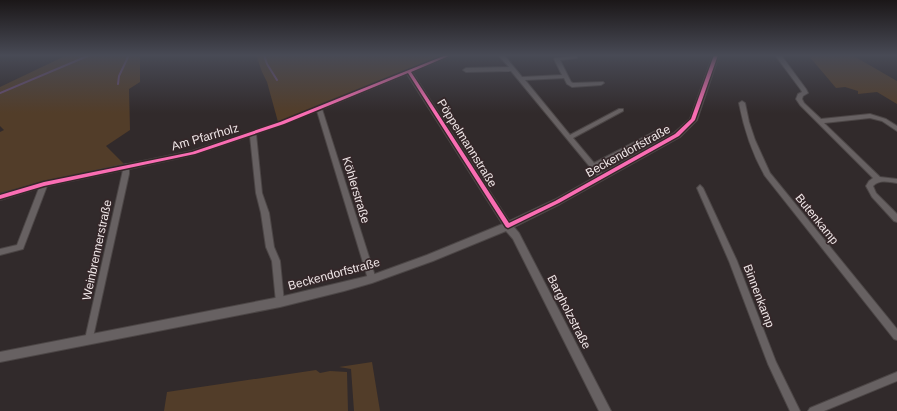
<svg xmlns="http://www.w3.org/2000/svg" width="897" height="411" font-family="Arial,sans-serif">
  <rect width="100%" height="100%" fill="#312a2b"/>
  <path fill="#523d29" d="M67,55H140V82L129,89L130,130L106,146L125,165L43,183H37L0,193V132L4,130L0,126V87Z
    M256,55H450L278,122L267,82L262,72Z
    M808,55H852L897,81V104L877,92L858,94V91L845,87L836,88Z
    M372,362L380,411H354L351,369L339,367Z
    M316,370L320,373L330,371L347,372L348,411H164L167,392Z"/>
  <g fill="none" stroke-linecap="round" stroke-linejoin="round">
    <path stroke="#694d73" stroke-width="2" d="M264,55L267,64L277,80
      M118,84L119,76L129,55
      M0,93L90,55"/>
    <defs>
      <path id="street" d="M444,55H452L412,72L511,224L512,226L511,228H505L407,74L322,109L376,279L375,281L372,282L369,281L368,279L317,111L284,124L256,134L262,193L269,213L274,247L280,261L284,302L283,305L280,306L277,305L276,302L272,261L266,247L261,213L256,193L250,136L193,155L129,169V174L92,342L89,343L86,342L85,339L123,170L47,186L23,249L0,255V249L17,245L39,188L0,200V194L44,182L123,165L126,164H128L192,151L280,122Z
        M498,55H504L522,77L562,75L554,59L555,58L577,56V58L560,60L571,82L573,83L603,82L604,83L601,85L572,87L567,84L564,78L525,80L570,135L619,109H623V111L573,138L594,163L656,131H660L661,132L597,167L605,177L602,179H600L511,71L466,72L463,70L466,68L509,67Z
        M775,55H781L806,89L808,93L803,96L802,99L804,103L821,119L870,114L886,119L897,126V131L882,121L870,118L824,123L880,177L897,179V183C888,182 880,179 873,186L876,193L897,214V222L894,221L872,197L866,186L869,181L873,178L800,105L796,99L798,94L802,92L801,90Z
        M742,101L745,103L749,122L755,140L770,173L897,329V340L894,339L765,176C752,153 744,129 739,103Z
        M700,185L703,188L737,261L776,362L800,411H790L768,364L729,261L697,188Z
        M897,372V381L824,411H808L810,408Z"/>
      <path id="secondary" d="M713,55H719L697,120L680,137L560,204L514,227L519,233L611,411H599L513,239L506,231L433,261L372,283L344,291L280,307L0,362V352L280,297L372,275L427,255L505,223L554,200L674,133L690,119Z"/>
    </defs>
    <use href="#street" stroke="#4c4646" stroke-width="2"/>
    <use href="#secondary" stroke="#4c4646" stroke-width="2"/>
    <use href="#street" fill="#676162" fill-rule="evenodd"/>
    <use href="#secondary" fill="#676162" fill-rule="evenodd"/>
    <defs>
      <path id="cycleway" d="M446,55H451L411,72L509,223L555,201L675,134L691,119L714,55H718L695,120L679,136L559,203L508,228L506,227L408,73L284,124L195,154L44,186L0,199V195L44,182L192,152L280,122Z"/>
    </defs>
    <use href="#cycleway" stroke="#342729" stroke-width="3"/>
    <use href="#cycleway" fill="#f96db3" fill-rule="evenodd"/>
  </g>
  <linearGradient id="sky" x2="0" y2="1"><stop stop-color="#1b1718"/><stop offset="0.49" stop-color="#484a55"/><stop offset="1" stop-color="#484a55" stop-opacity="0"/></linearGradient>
  <rect width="897" height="113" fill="url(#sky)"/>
  <g text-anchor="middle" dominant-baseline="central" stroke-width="3.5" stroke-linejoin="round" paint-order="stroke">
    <g font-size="12" fill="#efe6e7" stroke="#342729">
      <text transform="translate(205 137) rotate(-16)">Am Pfarrholz</text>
      <text transform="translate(467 143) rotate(58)">Pöppelmannstraße</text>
      <text transform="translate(628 151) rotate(-29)">Beckendorfstraße</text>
      <text transform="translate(356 190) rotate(73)">Köhlerstraße</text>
      <text transform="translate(817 219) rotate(51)">Butenkamp</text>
      <text transform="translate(97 250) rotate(-78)">Weinbrennerstraße</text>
      <text transform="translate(334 274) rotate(-15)">Beckendorfstraße</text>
      <text transform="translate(759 296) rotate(69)">Binnenkamp</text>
      <text transform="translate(569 312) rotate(63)">Bargholzstraße</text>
    </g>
  </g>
</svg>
